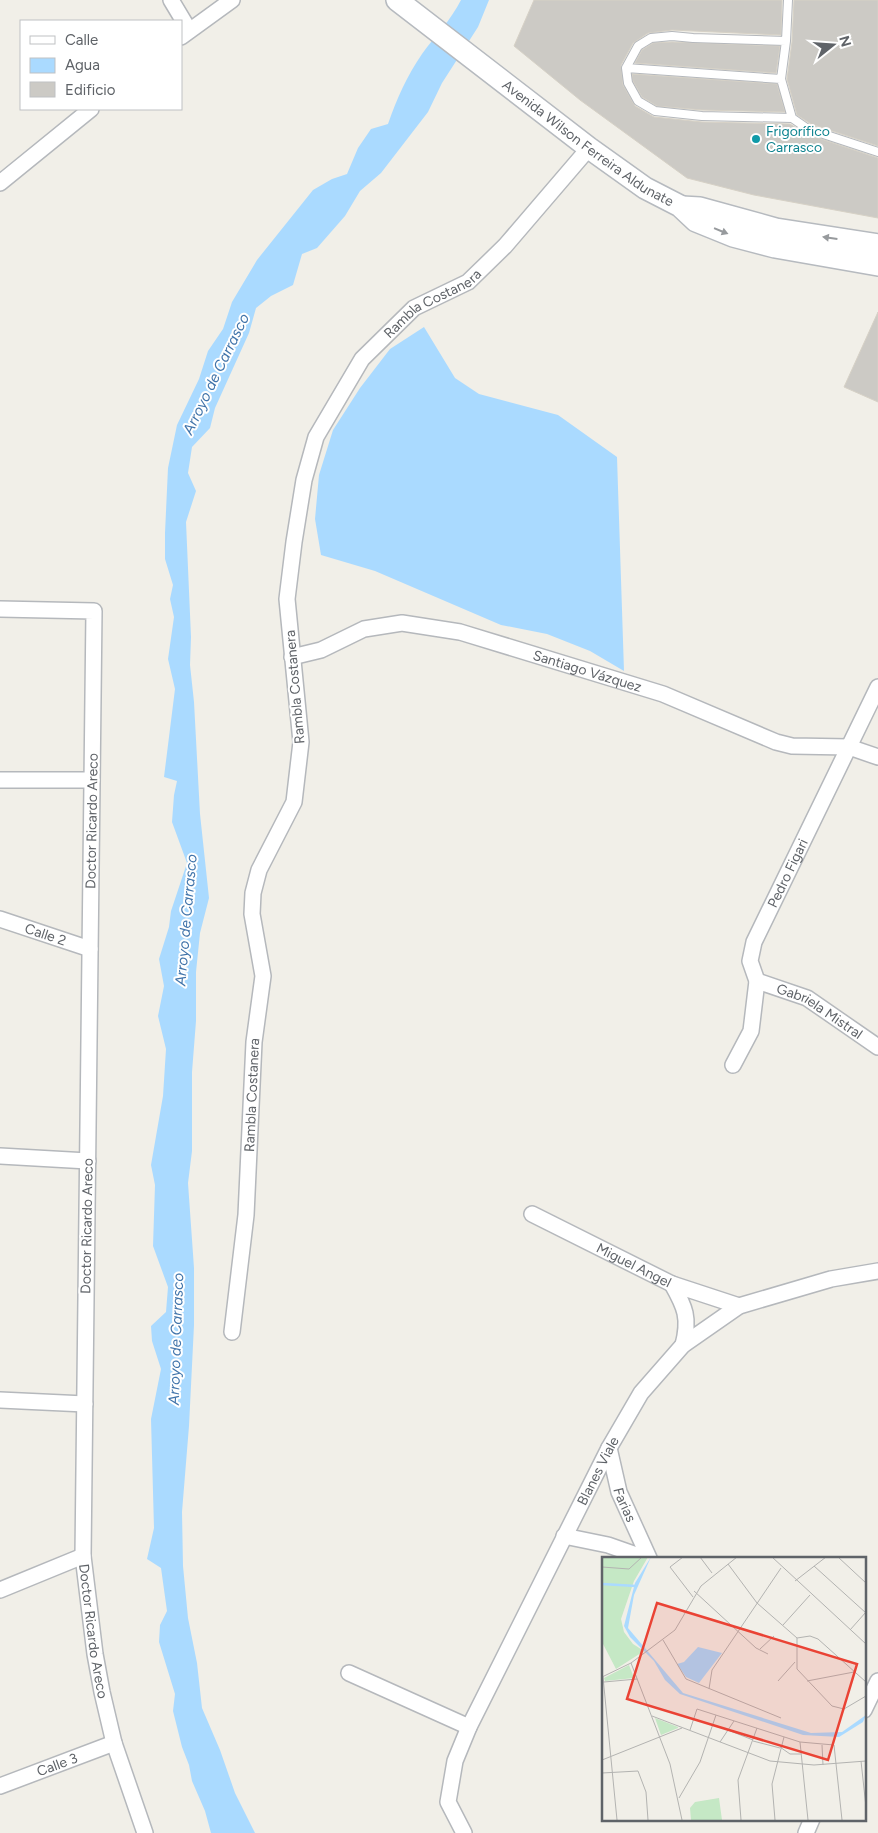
<svg xmlns="http://www.w3.org/2000/svg" width="878" height="1833" font-family="Figtree,sans-serif">
  <rect width="100%" height="100%" fill="#f1efe8"/>
  <path fill="#aadaff" d="M461,0H489L478,27L442,83L428,112L381,173L360,191L345,216L317,248L302,254L293,285L271,296L256,308L249,333L215,408L210,428L192,447L188,473L196,491L186,522L191,637L190,665L194,702L200,814L209,898L200,933L196,972V1021L192,1072V1151L188,1183L194,1268V1325L189,1426L182,1512L183,1566L188,1618L197,1663L202,1708L220,1750L235,1793L255,1833H211L205,1811L192,1781L189,1765L182,1747L173,1711L175,1694L159,1642L160,1625L167,1611L161,1568L147,1559L154,1528L151,1419L161,1369L152,1341L151,1326L166,1312L168,1287L153,1246L155,1185L151,1165L163,1096L166,1049L158,1016L164,986L159,959L169,927L171,911L187,863L172,822L174,795L177,781L164,777L175,689L168,659L174,617L170,599L173,585L165,559V533L168,468L177,425L199,379L208,351L223,329L232,302L257,260L313,190L332,179L347,174L358,148L371,129L388,124C397,98 407,76 422,54C435,36 451,20 461,0Z
    M424,327L455,378L479,394L558,415L617,457L624,671L590,651L547,634L501,625L375,571L321,555L315,519L319,475L333,430L360,388L390,349Z"/>
  <path fill="#cccac5" stroke="#d6d1c6" d="M534,0H782L781,35L672,30L648,33L633,43L621,65L623,85L635,106L654,117L702,122L790,124L806,134L878,158V218L754,195L687,178L580,100L514,46Z
    M794,0H878V146L811,124L797,115L787,79L792,42Z
    M672,42L780,46L776,73L635,63L642,50L653,43Z
    M632,74L777,84L785,112L702,110L657,106L642,97L633,81Z
    M878,312V402L844,387Z"/>
  <g fill="none" stroke-linecap="round" stroke-linejoin="round">
    <defs>
      <path id="service" d="M788,0L786,41L781,79L792,118L808,129L878,152
        M786,41L693,38L672,36L651,38L638,46L626,68L628,83L638,101L655,111L702,116L792,118
        M626,68L781,79"/>
      <g id="minor">
        <path d="M171,0L189,30"/>
        <path d="M181,37L232,0"/>
        <path d="M0,183L91,109"/>
        <path id="s1" d="M0,609L94,611L83,1556L95,1654L102,1692L114,1743L145,1833"/>
        <path id="s2" d="M292,657L321,650L364,629L402,623L460,632L663,694L776,742L792,746L849,747L878,757"/>
        <path d="M0,780H92"/>
        <path id="s3" d="M0,919L90,949"/>
        <path id="s4" d="M757,981L807,998L878,1047"/>
        <path id="s5" d="M733,1065L751,1031L757,981L750,961L754,942L878,687"/>
        <path d="M0,1156L88,1161"/>
        <path id="s6" d="M532,1214L672,1284L739,1306"/>
        <path d="M672,1284C685,1307 690,1318 683,1345"/>
        <path id="s7" d="M232,1332L246,1215L254,1042L263,976L252,914L253,893L259,870L294,802L301,742L287,599L294,542L304,480L316,437L362,359L414,308L468,282L505,246L589,148"/>
        <path d="M0,1400L85,1404"/>
        <path id="s8" d="M609,1448L619,1492L649,1558"/>
        <path d="M564,1536L608,1545L645,1558"/>
        <path d="M0,1590L83,1556"/>
        <path d="M349,1673L469,1727"/>
        <path d="M864,1710L878,1681"/>
        <path id="s9" d="M0,1786L114,1743"/>
        <path id="s10" d="M464,1833L448,1802L455,1761L469,1727L609,1448L641,1393L683,1345L739,1306L831,1279L878,1271"/>
        <path d="M806,1833L812,1819"/>
      </g>
      <g id="secondary">
        <path id="s11" d="M397,0L589,148L645,188L680,206L696,221L733,236L775,247L878,265"/>
        <path d="M682,207L700,208L776,229L878,245"/>
      </g>
    </defs>
    <use href="#service" stroke="#b5b8bc" stroke-width="10"/>
    <use href="#minor" stroke="#b5b8bc" stroke-width="18"/>
    <use href="#secondary" stroke="#b6babf" stroke-width="24"/>
    <use href="#service" stroke="#fff" stroke-width="8"/>
    <use href="#minor" stroke="#fff" stroke-width="15"/>
    <use href="#secondary" stroke="#fff" stroke-width="21"/>
  </g>
  <defs><path id="oneway-solid" d="M-6-.8H1V-3.2L6.5 0L1 3.2V.8H-6Z" transform="scale(1.25)"/></defs>
  <g fill="#979a9d">
    <use href="#oneway-solid" transform="translate(721 231) rotate(22)"/>
    <use href="#oneway-solid" transform="translate(830 238) rotate(-172)"/>
  </g>
  <circle fill="#0f9aa8" stroke="#fff" stroke-width="2" cx="756" cy="139" r="5"/>
  <g text-anchor="middle" dominant-baseline="central" stroke-width="4" stroke-linejoin="round" paint-order="stroke">
    <g font-size="14" fill="#0d838f" stroke="#fff" text-anchor="start">
      <text x="766" y="131">Frigorífico<tspan x="766" dy="16">Carrasco</tspan></text>
    </g>
    <g font-size="14" fill="#5f6368" stroke="#fff">
      <text stroke="none"><textPath href="#s11" startOffset="239">Avenida Wilson Ferreira Aldunate</textPath></text>
      <text stroke="none"><textPath href="#s7" startOffset="1092">Rambla Costanera</textPath></text>
      <text stroke="none"><textPath href="#s2" startOffset="308">Santiago Vázquez</textPath></text>
      <text transform="translate(295 687) rotate(-95)">Rambla Costanera</text>
      <text transform="translate(92 821) rotate(-89)">Doctor Ricardo Areco</text>
      <text stroke="none"><textPath href="#s5" startOffset="206">Pedro Figari</textPath></text>
      <text stroke="none"><textPath href="#s3" startOffset="48">Calle 2</textPath></text>
      <text stroke="none"><textPath href="#s4" startOffset="70">Gabriela Mistral</textPath></text>
      <text stroke="none"><textPath href="#s7" startOffset="238">Rambla Costanera</textPath></text>
      <text transform="translate(87 1226) rotate(-89)">Doctor Ricardo Areco</text>
      <text stroke="none"><textPath href="#s6" startOffset="114">Miguel Angel</textPath></text>
      <text stroke="none"><textPath href="#s10" startOffset="400">Blanes Viale</textPath></text>
      <text stroke="none"><textPath href="#s8" startOffset="59">Farias</textPath></text>
      <text stroke="none"><textPath href="#s1" startOffset="1115">Doctor Ricardo Areco</textPath></text>
      <text stroke="none"><textPath href="#s9" startOffset="61">Calle 3</textPath></text>
    </g>
    <g font-size="15" font-style="italic" fill="#4174aa" stroke="#fff">
      <text transform="translate(216 374) rotate(-64)">Arroyo de Carrasco</text>
      <text transform="translate(186 920) rotate(-85)">Arroyo de Carrasco</text>
      <text transform="translate(176 1339) rotate(-88)">Arroyo de Carrasco</text>
    </g>
  </g>
  <g transform="translate(602 1557)">
    <rect width="264" height="264" fill="#f1efe8"/>
    <path d="M0,0H46L32,24L19,62L22,75L31,87L42,94L14,112L0,85ZM27,108L32,121L3,124L2,121ZM53,161L76,170V171L59,178ZM117,241L120,263H89L88,251L93,245Z" fill="#c5e8c5"/>
    <path d="M49,0L32,38L26,71L81,136L209,176L240,175L264,158L261,165L237,180L201,178L78,137L63,123L52,104L28,80L22,69L33,26ZM96,90L120,96L97,126L84,120L75,107L82,105Z" fill="#aadaff"/>
    <path fill="none" stroke="#aadaff" stroke-width="2.5" d="M0,27L34,29"/>
    <path fill="none" stroke="#b3b3b1" stroke-width="1" d="M81,0L68,10L91,40M98,0L110,16M170,0L264,87M236,0L264,26M126,7L155,46L195,81M212,9L264,56M0,10L27,12L40,0M193,24L224,0M92,34L154,91L166,97M181,68L208,38M248,73L264,55M195,81V112L230,149L242,152L264,139M195,81L208,79L216,82L264,125M61,83L84,122L179,161M158,92L172,79M29,106L68,207L80,263M0,120L29,106L73,73L99,29L135,0M1,120L15,263M176,124L193,105M205,124L252,115M2,125L35,122M107,132L110,113L179,11M50,159L168,204L212,208L264,204M88,173L95,152L198,185L232,188L240,263M126,173L151,183M151,184L178,191M118,185L132,164M198,185L206,263M220,188L221,208M178,190L188,197H199M0,203L80,171M259,204L264,250M0,216L36,214L44,235L46,263M77,241L98,205L114,158M139,263L136,223L155,171M173,263L170,227L182,180"/>
    <path fill="#ea4335" fill-opacity="0.15" stroke="#ea4335" stroke-width="2.5" d="M55,46L255,107L226,203L25,142Z"/>
    <rect width="264" height="264" fill="none" stroke="#5f6368" stroke-width="2.5"/>
  </g>
  <rect x="20" y="20" width="162" height="90" fill="#ffffff" stroke="#bfc1c3"/>
  <rect x="30" y="36" width="25" height="8" fill="#ffffff" stroke="#bfc1c3"/>
  <text x="65" y="45" font-size="15" fill="#5f6368">Calle</text>
  <rect x="30" y="58" width="25" height="15" fill="#aadaff" stroke="#bfc1c3"/>
  <text x="65" y="70" font-size="15" fill="#5f6368">Agua</text>
  <rect x="30" y="82" width="25" height="15" fill="#cccac5" stroke="#bfc1c3"/>
  <text x="65" y="95" font-size="15" fill="#5f6368">Edificio</text>
  <g transform="translate(833 45) rotate(73)" stroke="#ffffff" stroke-width="4" paint-order="stroke">
  <path d="M0-4L9 19L0 12L-9 19Z" fill="#5f6368"/>
  <text y="-8" font-size="14" font-weight="bold" text-anchor="middle" fill="#5f6368">N</text>
  </g>
</svg>
